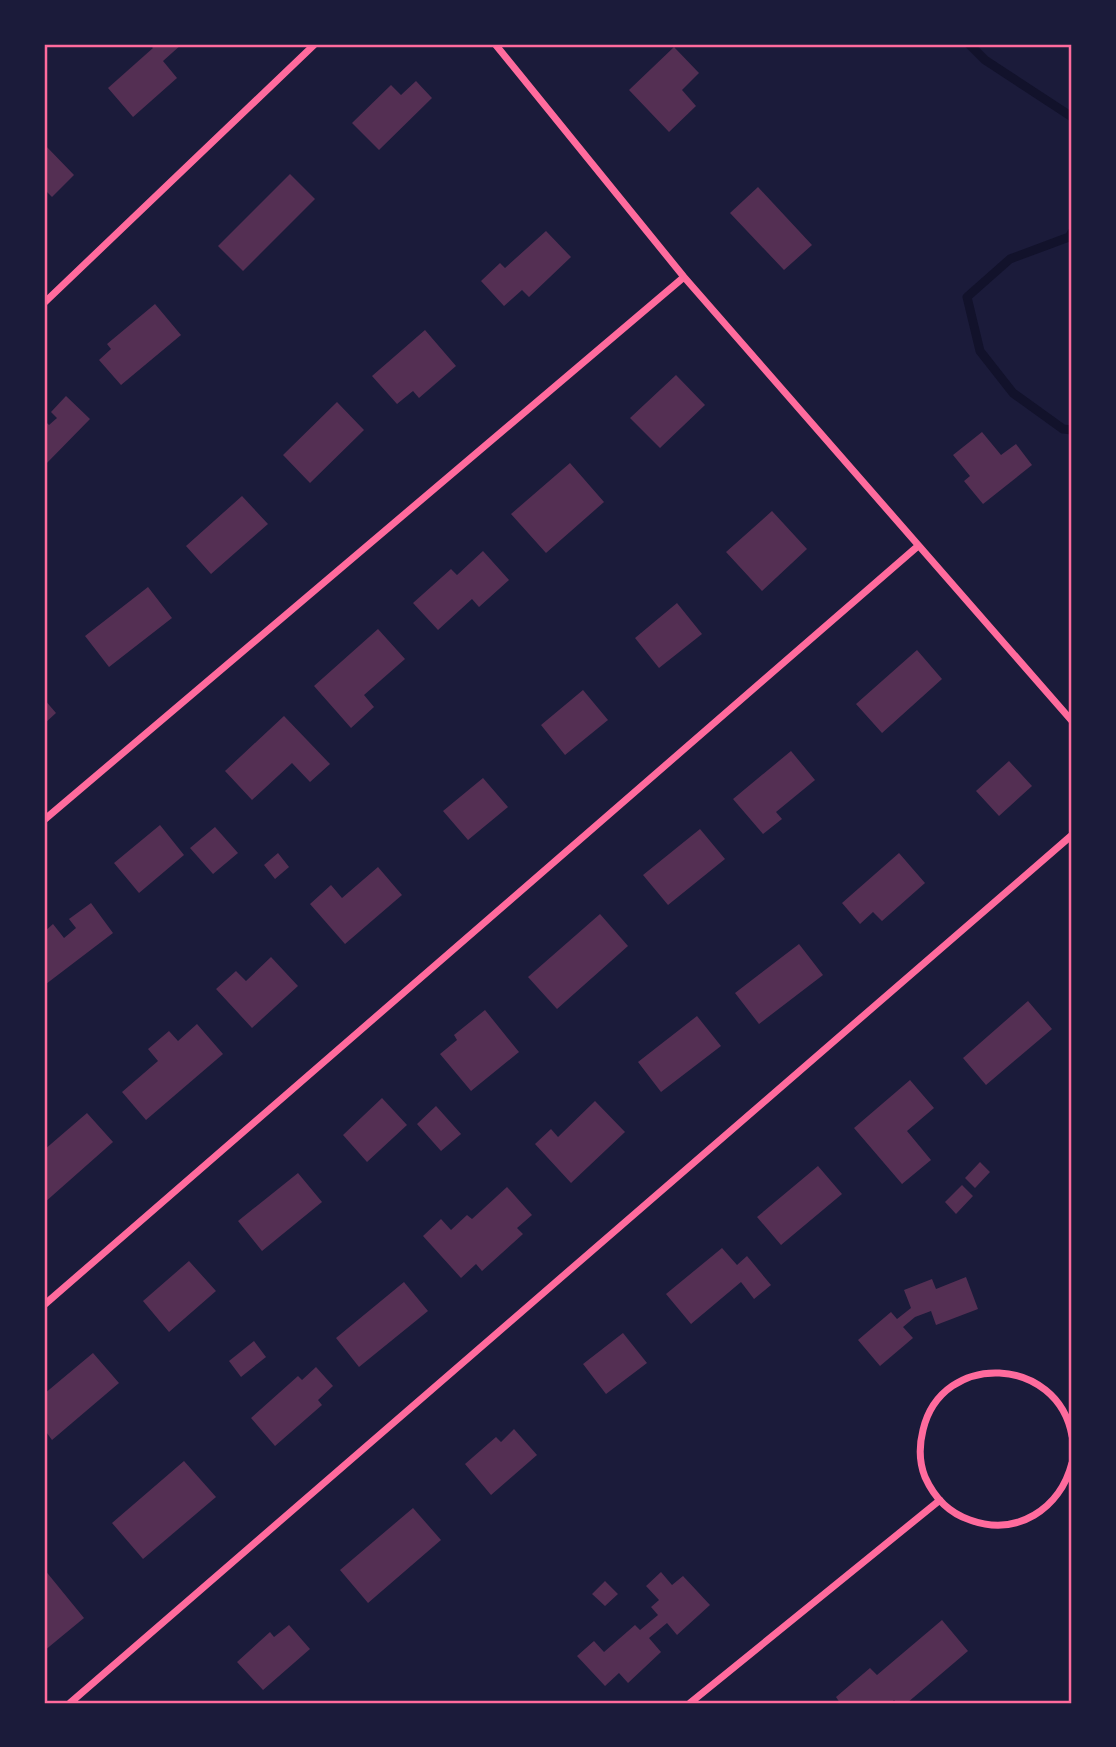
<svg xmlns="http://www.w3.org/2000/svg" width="1116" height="1747" font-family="Figtree,sans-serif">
  <rect width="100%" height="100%" fill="#1b1b3a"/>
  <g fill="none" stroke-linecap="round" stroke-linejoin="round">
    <path stroke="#12122b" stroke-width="9" d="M969,44L985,60L1072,117
      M1072,232L1069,237L1010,259L967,297L980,351L1013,393L1063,429L1072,430"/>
  </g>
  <path fill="#542f53" d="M149,44H182L163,61L177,78L133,117L108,88L153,48Z
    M674,47L699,73L682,90L696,106L669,132L629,90Z
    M416,81L432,98L379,150L352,123L391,85L401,95Z
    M44,144L74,175L52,197L44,189Z
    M290,174L315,199L243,271L218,246Z
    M758,187L812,245L784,270L730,213Z
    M546,231L571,257L529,297L522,290L504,306L481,281L500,263L505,268Z
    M155,304L181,335L121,385L99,360L111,349L107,344Z
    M425,330L456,366L419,398L413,391L397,404L372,376Z
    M676,375L705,405L660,448L630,418Z
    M66,396L90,419L44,466V420L49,425L57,418L51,412Z
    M337,402L364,430L310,483L283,455Z
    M982,432L1001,455L1016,444L1032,465L983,504L964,481L970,476L953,455Z
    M570,463L604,502L546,553L511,514Z
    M242,496L268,524L211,574L186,546Z
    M772,511L807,549L762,591L726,552Z
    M483,551L509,580L479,607L472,599L438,630L413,603L451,569L457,575Z
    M148,587L172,618L109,667L85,636Z
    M677,603L702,634L659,668L635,638Z
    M378,629L405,659L364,695L374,707L351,728L314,686Z
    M917,650L942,679L882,733L856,704Z
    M583,690L608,720L565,755L541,725Z
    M44,699L56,713L44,724Z
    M284,716L330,764L310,782L292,763L252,800L225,771Z
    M791,751L815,780L776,812L782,819L763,834L733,799Z
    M1009,761L1032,786L999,816L976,791Z
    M483,778L508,807L468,840L443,811Z
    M160,825L184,855L139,893L114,863Z
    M215,827L238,853L213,874L190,848Z
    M700,829L725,859L668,905L643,875Z
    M278,853L289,867L275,879L264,865Z
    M899,853L925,883L882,921L873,912L860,924L842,903Z
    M378,867L402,895L345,944L310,904L331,885L342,898Z
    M91,903L113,933L46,984L44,981V932L53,924L64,938L76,928L69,919Z
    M600,914L628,946L557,1009L528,977Z
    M799,944L823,975L759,1024L735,993Z
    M271,957L298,986L252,1028L216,989L236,971L246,981Z
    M1028,1001L1052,1029L986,1085L963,1058Z
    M485,1010L519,1052L471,1091L440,1054L457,1040L454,1035Z
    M697,1016L721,1046L661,1092L638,1062Z
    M197,1024L223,1054L146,1120L122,1092L158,1061L148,1049L169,1031L178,1041Z
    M910,1080L934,1108L907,1131L931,1160L902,1184L854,1128Z
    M382,1098L407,1125L367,1162L343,1135Z
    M595,1101L625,1132L571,1183L535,1144L551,1129L558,1137Z
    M436,1106L461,1134L441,1151L417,1124Z
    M87,1113L113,1142L44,1203V1150Z
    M980,1162L990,1172L975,1188L965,1178Z
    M818,1166L842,1194L781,1245L757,1217Z
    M298,1173L322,1202L262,1251L238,1221Z
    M962,1185L973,1196L956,1214L945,1202Z
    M507,1187L532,1215L517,1228L523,1234L482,1271L476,1264L461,1278L423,1236L441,1219L451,1230L467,1215L472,1219Z
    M722,1248L737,1265L747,1256L771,1285L754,1299L741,1282L691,1324L666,1294Z
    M189,1261L216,1291L169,1332L143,1301Z
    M966,1277L978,1309L936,1325L931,1311L915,1317L903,1327L913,1338L880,1366L858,1340L891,1312L897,1319L911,1308L904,1290L932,1279L936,1289Z
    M404,1282L428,1311L359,1367L336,1338Z
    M623,1333L647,1363L606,1394L583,1364Z
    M254,1341L266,1357L241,1377L229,1361Z
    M93,1353L119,1383L52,1440L44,1429V1394Z
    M316,1367L333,1386L318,1400L322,1405L275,1446L251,1418L298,1376L302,1380Z
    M514,1429L537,1455L491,1495L465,1464L496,1437L501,1442Z
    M184,1461L216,1497L143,1559L112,1523Z
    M413,1508L441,1540L368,1603L340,1570Z
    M44,1569L84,1618L44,1651Z
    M661,1572L672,1585L683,1576L710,1605L677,1635L667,1623L649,1638L661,1652L628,1683L619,1673L605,1686L577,1656L594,1641L604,1652L635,1625L640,1630L658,1615L651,1607L659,1600L646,1586Z
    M605,1581L618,1594L605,1606L592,1594Z
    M942,1620L968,1651L907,1703H897L894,1700L891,1703H840L836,1697L870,1668L877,1675Z
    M289,1625L310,1649L263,1690L237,1662L270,1632L274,1637Z"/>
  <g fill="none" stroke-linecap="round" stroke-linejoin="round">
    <path stroke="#ff6b9d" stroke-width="7" d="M495,44L684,277L1072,721
      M44,303L315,44
      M44,820L684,277
      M44,1305L918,546
      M1072,1436C1058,1356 942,1350 923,1430C919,1446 919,1462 925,1477C934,1497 949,1513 970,1520C1017,1537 1060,1509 1072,1463
      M70,1703L1072,835
      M690,1703L940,1500"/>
  </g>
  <rect width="1116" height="1747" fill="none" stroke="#1b1b3a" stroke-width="91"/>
  <rect x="46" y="46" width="1024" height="1656" fill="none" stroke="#ff6b9d" stroke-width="2.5"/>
</svg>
